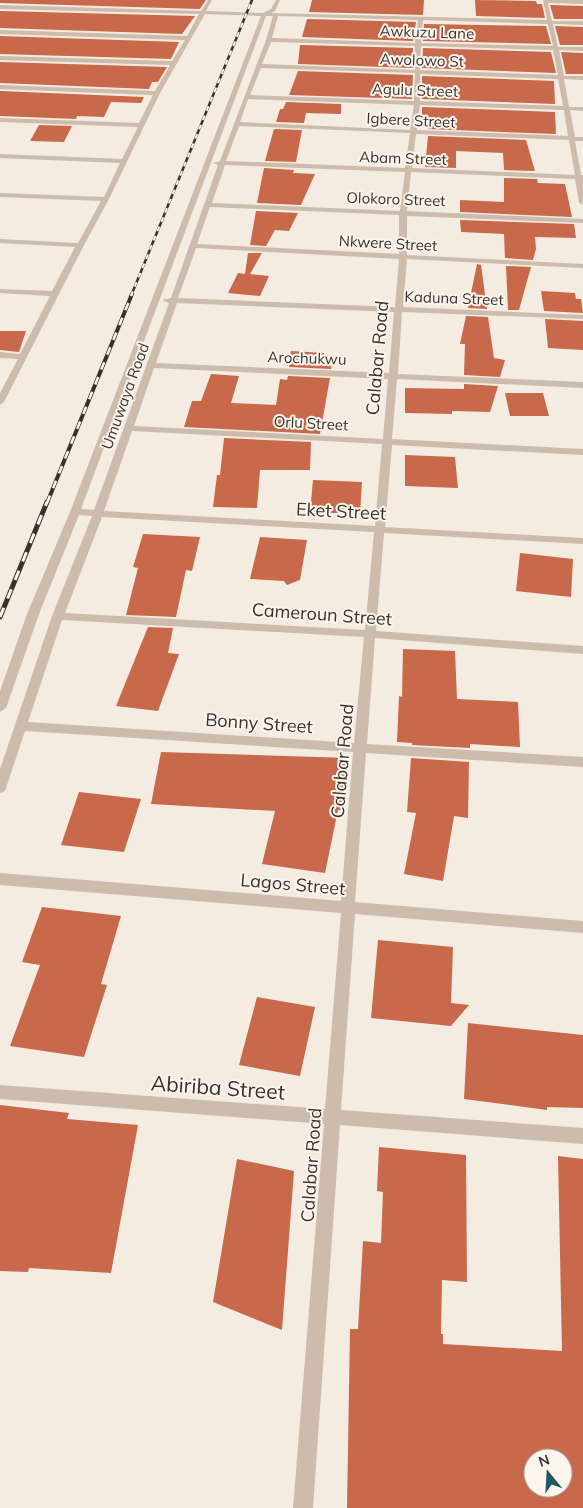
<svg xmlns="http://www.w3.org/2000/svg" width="583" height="1508" font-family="Mulish,sans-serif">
  <rect width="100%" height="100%" fill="#f4ebe1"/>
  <path fill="#c8694b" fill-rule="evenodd" d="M0,0H206L200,9L0,3Z
    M312,0H424L423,15L309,12Z
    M475,0L536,1L537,4H542L545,18L476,16Z
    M550,5L583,6V19H554Z
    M0,11L195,16L182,34L0,28Z
    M307,19L416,22L413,41L302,37Z
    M424,24L546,26L551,44L423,41Z
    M555,26L583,27V45H560Z
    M0,36L179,42L171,59L0,54Z
    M300,45L413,48V68L298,64Z
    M423,48L551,52L556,73L422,68Z
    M561,52L583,53V74H566Z
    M0,62L167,67L158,82H152L149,89L0,83Z
    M298,71L413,75L412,99L289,95Z
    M422,76L554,81L555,104L422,99Z
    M0,91L144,97L141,103L111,102L104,117L77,116L76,119L0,116Z
    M286,102L341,104V114L306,113L304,123L276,122L280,109H283Z
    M422,107L555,112L556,134L428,129L430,118L422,117Z
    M39,125L72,126L64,142L30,141Z
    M274,129L302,130L296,162L265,161Z
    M428,136L526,140L535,171L504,170L503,153L456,151V168L425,167Z
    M264,168L294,170L293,173L315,174L301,205L257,203Z
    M504,178L537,179L538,183L565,184L572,217L460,212V200L504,202Z
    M256,211L298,213L289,231L275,230L266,246L250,245Z
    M460,220L574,224L576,238L535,237L536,249L533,260L505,258L504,234L461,232Z
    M248,253H262L250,274L269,276L260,296L228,293L238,273L245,274Z
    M477,264L481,265L487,309L468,308Z
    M506,266L531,267L519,310H508Z
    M541,291L575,293L576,299H581L583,313L544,311Z
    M466,316L488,317L494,358L505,360L500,377L464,375L465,344H460Z
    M545,319L583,321V350L548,348Z
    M0,331H26L19,352L0,350Z
    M291,351L324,353V357H333L331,369L289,367Z
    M211,374L239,376L231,403L276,405L280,379L287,380L288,376L330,378L320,434L184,427L192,401H201Z
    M464,384L498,386L490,412L452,411V414L405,413V388L464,389Z
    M505,393H543L549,416H510Z
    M224,438L311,442L310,470H260L257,508L213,507L217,475H220Z
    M405,455L455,457L458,488L405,486Z
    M313,480L362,482L360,514L310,512Z
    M143,534L200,537L192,571L186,570L176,617L126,615L138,568L133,567Z
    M260,537L307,540L300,580L287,585L284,581L250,579Z
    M520,553L573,559L571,597L516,591Z
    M148,627L173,628L168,653L179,654L158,711L116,706Z
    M403,649L455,651L457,699L518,702L520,747L470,744V748L412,745V743L397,742L399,696L402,697Z
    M161,752L348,758L344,810H338L325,873L262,864L275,811L151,804Z
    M411,758L469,762L468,818L454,816L443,881L404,874L416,813L407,812Z
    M79,792L141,799L124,852L61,845Z
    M42,907L121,916L101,984L107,985L84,1057L10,1046L40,965L22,962Z
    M378,940L453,947L451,1003L469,1005L451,1026L371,1018Z
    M257,997L315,1007L300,1076L239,1065Z
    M468,1023L583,1035V1108L547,1107V1110L464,1099Z
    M0,1105L69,1113L67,1119L138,1125L111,1273L29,1268L28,1272L0,1271Z
    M379,1147L466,1155L467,1282L442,1280L441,1334H443V1344L562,1351L558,1156L583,1159V1508H347L350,1329H358L363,1241L381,1243L383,1192L377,1191ZM533,1458H563V1488H533Z
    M237,1159L294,1171L282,1330L213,1302Z"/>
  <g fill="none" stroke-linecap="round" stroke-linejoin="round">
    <path fill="#cdbbac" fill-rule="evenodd" d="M208,0H212L206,11L263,13L271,9L276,0H280L275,11L271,13L547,20L543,0H583V4L548,3L552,21H583V25L553,24L558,47H583V51L559,50L564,76H583V80L564,79L569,107H583V111L570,110L575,137H583V141H575L581,175H583V205L579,203L575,179L411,172L407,211L583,219V223L407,216V255L583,264V268L407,259L403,307L583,315V319L402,312L398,374L583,382V388L397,379L392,439L583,449V455L392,445L385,527L583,538V544L384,533L376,631L583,646V654L375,638L367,744L583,757V767L366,753L355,902L583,921V933L355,914L341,1110L583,1128V1144L340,1125L313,1508H293L324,1124L0,1099V1085L325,1109L341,913L0,885V873L341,901L353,752L25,731L5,791L0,793V769L52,616L92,516L79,515L39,614L6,708L0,712V691L27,614L70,512L261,16L205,14L160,93L109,199L84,245L4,402L0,405V393L18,359L0,358V352L20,354L50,296L0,293V289L52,291L75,247L0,243V239L78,243L101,201L0,197V193L104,197L120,163L0,158V154L122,159L138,127L0,122V118L139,123L153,95L0,89V85L155,91L170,65L0,60V56L172,61L185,40L0,34V30L187,36L199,14L0,9V5L201,11ZM266,16H273L266,40L220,161L213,163L218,165L171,298L162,300L169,303L94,510L81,509ZM278,16L418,20L415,43L272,38ZM423,20L548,24L553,46L421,43ZM271,42L415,46V70L262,64ZM421,46L553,50L558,75L420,70ZM261,68L415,73L414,101L250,95ZM420,74L558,79L563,106L420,101ZM248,99L414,105L410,130L240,122ZM420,105L564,110L568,136L417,130ZM239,126L410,133L405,168L226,161ZM416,134L569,140L575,175L412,168ZM225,165L405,172L400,211L212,203ZM210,207L399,215V254L197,244ZM196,248L399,259L395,307L178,298ZM177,303L394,312L389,373L156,363ZM154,368L388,379L383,439L134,426ZM132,431L382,444L375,526L104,511ZM102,517L374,532L365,630L65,613ZM62,620L364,637L354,743L28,722Z"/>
    <defs>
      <path id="rail-far2" d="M131,296L252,0"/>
      <path id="rail-far1" d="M47,503L132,294"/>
      <path id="rail" d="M0,617L47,502"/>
    </defs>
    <use href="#rail-far2" stroke="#3b302b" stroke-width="2.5"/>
    <use href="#rail-far1" stroke="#3b302b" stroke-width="4"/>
    <use href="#rail" stroke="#3b302b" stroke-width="5"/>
    <use href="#rail-far2" stroke="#fbf5ee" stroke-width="2" stroke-dasharray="5" stroke-linecap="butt"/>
    <use href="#rail-far1" stroke="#fbf5ee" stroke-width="2.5" stroke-dasharray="8" stroke-linecap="butt"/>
    <use href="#rail" stroke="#fbf5ee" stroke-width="3" stroke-dasharray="10" stroke-linecap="butt"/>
  </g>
  <g text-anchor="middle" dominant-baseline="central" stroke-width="4" stroke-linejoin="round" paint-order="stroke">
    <g font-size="15" fill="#3b302b" stroke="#fbf5ee">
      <text transform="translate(427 32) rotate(2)">Awkuzu Lane</text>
      <text transform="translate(422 60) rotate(2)">Awolowo St</text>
      <text transform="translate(415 90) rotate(2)">Agulu Street</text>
      <text transform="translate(411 120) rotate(3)">Igbere Street</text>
      <text transform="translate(403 158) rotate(2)">Abam Street</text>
      <text transform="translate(396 199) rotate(2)">Olokoro Street</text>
      <text transform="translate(388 243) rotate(3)">Nkwere Street</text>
      <text transform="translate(454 298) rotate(2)">Kaduna Street</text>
      <text transform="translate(307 358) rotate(2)">Arochukwu</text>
      <text transform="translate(125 396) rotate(-70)">Umuwaya Road</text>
      <text transform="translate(311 423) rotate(3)">Orlu Street</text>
    </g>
    <g font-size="18" fill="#3b302b" stroke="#fbf5ee">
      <text transform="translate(377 358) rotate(-85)">Calabar Road</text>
      <text transform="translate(341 511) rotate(3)">Eket Street</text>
      <text transform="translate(322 614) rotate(4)">Cameroun Street</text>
      <text transform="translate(259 723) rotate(4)">Bonny Street</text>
      <text transform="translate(342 761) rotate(-85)">Calabar Road</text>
      <text transform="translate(293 884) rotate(5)">Lagos Street</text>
      <text transform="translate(311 1165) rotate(-86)">Calabar Road</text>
    </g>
    <g font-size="21" fill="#3b302b" stroke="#fbf5ee">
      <text transform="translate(218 1087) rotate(4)">Abiriba Street</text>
    </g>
  </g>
  <g transform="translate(548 1473) rotate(342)"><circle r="24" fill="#fbf5ee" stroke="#aea6a0"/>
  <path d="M0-4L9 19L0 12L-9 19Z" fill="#1f5a5e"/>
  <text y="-8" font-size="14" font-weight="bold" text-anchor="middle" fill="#3b302b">N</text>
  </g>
</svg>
